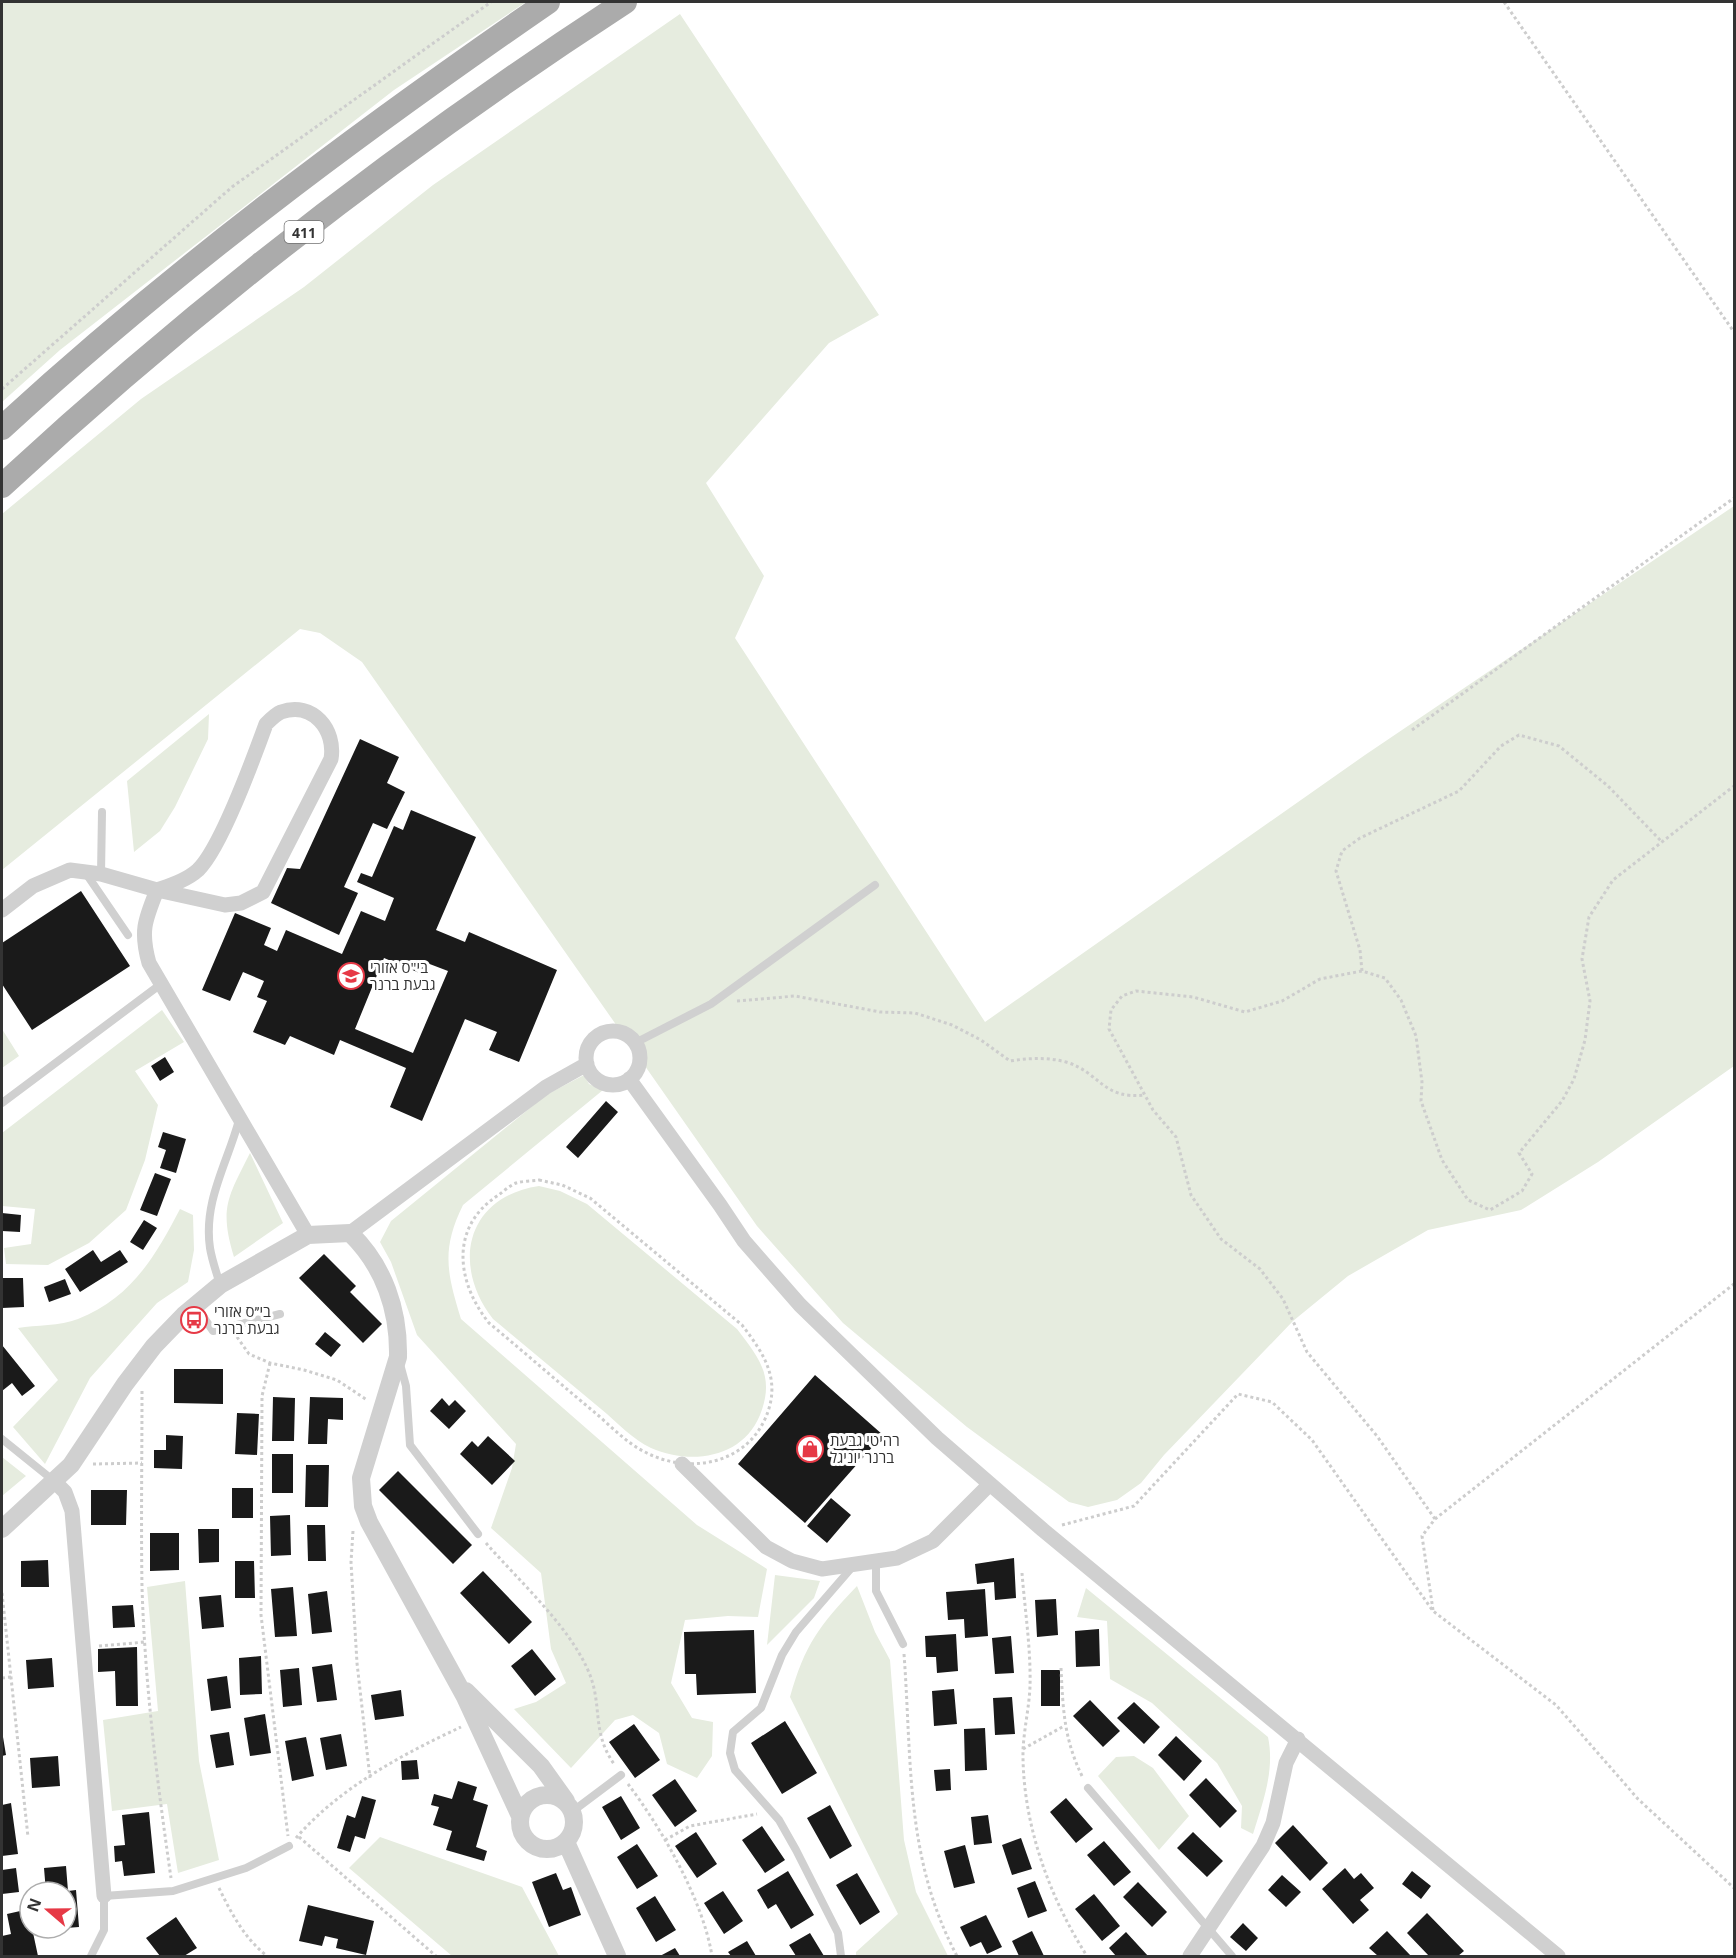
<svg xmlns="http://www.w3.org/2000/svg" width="1736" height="1958" font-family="'Open Sans',Heebo,sans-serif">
  <rect width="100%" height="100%" fill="#fff"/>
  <path fill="#e6ecdf" d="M2,2H526L394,90L60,350L2,402Z
    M680,14L879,315L829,343L706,483L764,576L735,638L985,1022L1365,755L1734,506V1066L1598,1162L1521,1210L1428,1230L1348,1276L1293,1321L1164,1455L1141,1483L1117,1500L1088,1507L1069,1502L967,1427L843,1323L757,1226L362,662L320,633L300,629L2,870V514L141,399L304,287L433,185Z
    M209,714L208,739L175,807L160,831L134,852L127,781Z
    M162,1010L184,1042L135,1071L158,1105L145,1160L126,1210L89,1243L48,1265L6,1264L4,1248L31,1244L35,1209L2,1206V1133Z
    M2,1029L19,1056L2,1068Z
    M584,1075L589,1084L603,1090L463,1205C441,1250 447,1273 461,1319L697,1525L767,1569L758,1617L728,1616L685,1620L671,1683L692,1718L713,1722L712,1756L697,1778L667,1764L659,1733L633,1715L615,1720L571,1768L514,1709L536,1702L566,1683L551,1649L541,1573L491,1528L512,1468L516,1444L417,1335L391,1262L380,1242L391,1221L546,1095Z
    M250,1153L283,1223L234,1257C219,1208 228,1197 250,1153Z
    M539,1186L560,1191L587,1204L737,1329C760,1359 775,1377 760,1415C742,1459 690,1465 651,1448C633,1440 617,1422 601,1409C565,1379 529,1349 493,1319C451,1265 466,1197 539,1186Z
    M180,1209L193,1215L194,1250L188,1282L157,1303L90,1378L45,1464L13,1427L58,1380L18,1328C36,1325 60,1326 78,1319C131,1298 155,1257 180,1209Z
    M2,1457L26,1476L2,1496Z
    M775,1575L820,1581L814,1598L767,1645Z
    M185,1581L199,1761L219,1860L178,1873L167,1804L112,1811L103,1720L158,1711L147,1587Z
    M857,1586L875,1632L890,1660L904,1840L916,1892L948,1956H856V1952L898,1914L790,1697C805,1644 819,1626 857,1586Z
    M1086,1588L1268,1737C1275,1770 1263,1802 1253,1834L1241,1828L1242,1806L1217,1763L1152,1703L1110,1679L1107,1621L1077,1617Z
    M1134,1756L1153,1768L1189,1816L1159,1850L1098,1776L1116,1757Z
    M380,1837L522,1887L559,1956H452L349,1868Z"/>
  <path fill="#1a1a1a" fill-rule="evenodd" d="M360,739L399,757L387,783L405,792L387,829L373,823L344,887L358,893L339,935L271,903L287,868L300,869Z
    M411,810L476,837L436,930L465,942L469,932L557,970L519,1062L489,1050L497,1032L465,1019L422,1121L390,1107L406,1068L340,1040L334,1055L290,1036L285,1045L253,1032L267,1001L257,997L264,981L243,972L230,1001L202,990L235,913L271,928L264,945L277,951L286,930L342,954L361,911L385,921L394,898L357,882L361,873L372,877L394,826L403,830ZM384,958L422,974L427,963L448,971L413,1053L355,1029Z
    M81,891L130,966L32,1030L2,984V943Z
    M165,1057L174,1072L160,1081L151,1066Z
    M606,1101L618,1112L578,1158L566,1147Z
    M163,1132L186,1139L176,1173L160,1168L166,1150L158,1147Z
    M155,1173L171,1179L157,1216L140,1210Z
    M2,1213L21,1215L20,1232L2,1231Z
    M144,1220L157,1228L143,1250L130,1242Z
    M93,1250L101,1262L120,1250L128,1262L80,1292L65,1269Z
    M324,1254L356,1286L350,1292L382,1324L363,1343L299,1278Z
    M2,1278H23L24,1307L2,1308Z
    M65,1279L71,1294L49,1302L44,1287Z
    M325,1332L341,1345L331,1357L315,1344Z
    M2,1345L35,1386L22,1396L12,1383L2,1391Z
    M174,1369H223V1404L174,1403Z
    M815,1375L883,1435L805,1523L738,1464Z
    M273,1397L295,1398L294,1441H272Z
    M310,1397L343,1398V1420L328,1419L327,1444H308Z
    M442,1398L449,1406L455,1400L466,1411L449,1429L430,1411Z
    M237,1413L259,1414L257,1455L235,1454Z
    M166,1435L183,1436L182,1469L154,1468V1450H166Z
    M488,1436L515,1461L492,1485L460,1454L472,1441L478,1447Z
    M272,1454H293V1493H272Z
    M306,1465H329L328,1507H305Z
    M398,1471L472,1545L453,1564L379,1490Z
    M232,1488H253V1518H232Z
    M91,1490H127L126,1525H91Z
    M831,1498L851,1515L827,1543L807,1526Z
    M290,1515L291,1555L271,1556L270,1516Z
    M307,1525H325L326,1561H308Z
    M198,1529H219V1562L199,1563Z
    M150,1533H179V1570L150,1571Z
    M1014,1558L1016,1598L995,1600L994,1582L977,1584L975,1564Z
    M48,1560L49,1587H21V1561Z
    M235,1561H254L255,1598H235Z
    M483,1571L532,1622L509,1644L460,1593Z
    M293,1587L297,1636L275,1637L271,1589Z
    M985,1589L988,1636L965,1638L964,1619L948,1620L946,1592Z
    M327,1591L332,1632L312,1634L308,1594Z
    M221,1595L224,1627L202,1629L199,1597Z
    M1056,1599L1058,1635L1037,1637L1035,1600Z
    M133,1605L135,1627L113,1628L112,1606Z
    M1099,1629L1100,1666L1076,1667L1075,1631Z
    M754,1630L756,1693L697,1695L696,1674H685L684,1632Z
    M956,1634L958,1671L937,1673L936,1657H926L925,1636Z
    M1011,1636L1014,1673L995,1674L992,1638Z
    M137,1647L138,1706H116L115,1671L98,1672V1649Z
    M532,1649L556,1679L535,1696L511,1666Z
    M261,1656L262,1694L240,1695L239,1658Z
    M52,1658L54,1687L28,1689L26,1660Z
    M332,1664L337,1700L317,1702L312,1667Z
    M299,1668L302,1705L283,1707L280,1670Z
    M1041,1670H1060V1706H1041Z
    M227,1676L231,1708L211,1711L207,1679Z
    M954,1689L957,1724L934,1726L932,1691Z
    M401,1690L404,1716L375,1720L371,1695Z
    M1012,1697L1015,1734L995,1735L993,1698Z
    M1090,1700L1120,1731L1103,1747L1073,1716Z
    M1134,1702L1160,1727L1144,1744L1117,1718Z
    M265,1714L271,1753L250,1756L244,1718Z
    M785,1721L817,1773L782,1794L751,1743Z
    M634,1724L660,1760L635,1778L609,1742Z
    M985,1728L987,1770L965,1771L964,1729Z
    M2,1731L6,1755L2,1756Z
    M229,1732L234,1765L216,1768L210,1735Z
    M341,1734L347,1766L326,1770L320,1738Z
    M1176,1736L1202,1761L1184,1781L1158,1755Z
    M306,1737L314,1776L292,1781L285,1741Z
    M58,1756L60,1786L32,1788L30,1758Z
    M417,1760L419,1779L402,1780L401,1761Z
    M950,1769L951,1790L936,1791L934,1770Z
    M1206,1778L1237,1811L1220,1828L1189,1795Z
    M675,1779L697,1811L675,1827L652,1795Z
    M458,1781L477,1787L473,1800L488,1805L476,1847L487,1851L484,1861L446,1850L452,1831L433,1825L439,1807L431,1805L434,1794L452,1799Z
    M362,1796L376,1800L365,1839L355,1836L350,1852L337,1848L347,1815L355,1818Z
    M621,1796L640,1828L621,1840L602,1807Z
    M1066,1798L1093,1829L1076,1843L1050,1812Z
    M11,1803L18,1854L2,1856V1805Z
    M830,1805L852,1846L830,1859L807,1818Z
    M149,1812L155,1873L124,1876L122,1861L115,1862L114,1846L125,1845L122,1815Z
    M988,1815L992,1843L974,1845L971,1817Z
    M1293,1825L1328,1863L1310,1881L1275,1843Z
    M762,1826L785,1860L765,1873L742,1840Z
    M696,1832L717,1864L697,1878L675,1846Z
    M1193,1832L1223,1861L1207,1877L1177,1848Z
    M1021,1838L1032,1869L1012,1875L1002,1845Z
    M1104,1841L1131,1872L1114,1886L1087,1855Z
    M637,1844L658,1876L637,1889L617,1857Z
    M965,1845L975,1883L954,1888L944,1851Z
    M66,1866L68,1891L76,1890L79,1927L66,1928V1892H46L44,1868Z
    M16,1868L19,1892L2,1894V1870Z
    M1345,1868L1354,1879L1361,1873L1374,1888L1360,1900L1369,1910L1353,1924L1322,1889Z
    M788,1871L814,1915L791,1929L776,1904L768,1909L757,1890Z
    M1412,1871L1431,1886L1421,1899L1402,1884Z
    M556,1873L563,1890L571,1887L581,1915L549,1927L532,1882Z
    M857,1873L880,1912L860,1925L836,1885Z
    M1282,1875L1301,1892L1286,1907L1268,1890Z
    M1035,1881L1047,1911L1028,1918L1017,1888Z
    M1138,1882L1167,1912L1152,1927L1123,1897Z
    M723,1891L743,1921L724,1934L704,1903Z
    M1094,1894L1120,1926L1102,1941L1075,1909Z
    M655,1896L676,1930L656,1942L636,1908Z
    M308,1905L374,1921L366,1955L336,1948L338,1939L325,1936L322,1946L299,1941Z
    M29,1909L30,1928H32L38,1956H2V1936L11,1934L7,1914Z
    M1427,1913L1464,1951L1458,1956H1429L1407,1933Z
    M986,1915L1002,1947L987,1954L981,1942L970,1947L960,1927Z
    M176,1917L197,1948L184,1956H160L146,1938Z
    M1243,1923L1258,1938L1246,1951L1230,1937Z
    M1032,1931L1044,1956H1019L1012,1941Z
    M1387,1931L1411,1956H1378L1369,1948Z
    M1126,1932L1148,1956H1116L1109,1948Z
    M810,1933L824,1956H796L789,1945Z
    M747,1941L756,1956H731L728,1952Z
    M675,1948L680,1956H660Z"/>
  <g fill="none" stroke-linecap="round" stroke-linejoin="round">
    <path stroke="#cdcdcd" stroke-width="3" stroke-dasharray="3 3" stroke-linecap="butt" d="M1504,2L1734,332
      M2,389L232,187L491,2
      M1412,730L1734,498
      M1362,971L1360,950L1336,871L1342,851L1360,838L1459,791L1501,746L1519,735L1559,746L1608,786L1662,842
      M737,1001L795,996L880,1012L915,1013L952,1025L981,1040L1010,1061C1029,1058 1047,1057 1066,1062C1100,1072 1102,1100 1145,1095
      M539,1180L562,1185L590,1198L742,1325C765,1355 782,1381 765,1419C744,1465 688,1474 647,1453C627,1444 610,1425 593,1411C558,1382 524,1352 489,1323C457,1283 449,1228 497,1196C503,1192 509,1186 516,1183C523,1181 532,1181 539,1180Z
      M237,1337L249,1354L270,1363L304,1370L337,1380L367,1400
      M270,1363L262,1396L261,1615L288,1836
      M142,1391C142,1456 141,1522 142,1587C145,1685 157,1781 171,1878
      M93,1464L142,1463
      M1435,1519L1377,1436L1307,1352L1283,1299L1260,1269L1221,1239L1191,1195L1176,1137L1153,1110L1109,1029L1111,1010L1122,996L1136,991L1193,997L1245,1012L1282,1001L1320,979L1362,971L1385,978L1401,1000L1416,1036L1422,1082L1421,1101L1442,1160L1468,1200L1490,1210L1522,1191L1532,1174L1519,1153L1562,1101L1574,1079L1585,1040L1590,1001L1582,959L1589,917L1613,880L1734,786
      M1062,1525L1134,1506L1238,1394L1272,1402L1312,1440L1433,1611L1556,1705L1638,1799L1734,1888
      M353,1531L351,1562L357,1663L370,1778
      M486,1543C519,1581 566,1623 587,1668C604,1704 590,1729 614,1764
      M1022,1573C1025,1611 1031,1649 1030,1687C1029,1708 1024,1729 1023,1750C1022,1822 1049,1897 1087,1956
      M2,1593L28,1837
      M1433,1610L1422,1536L1435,1519L1734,1284
      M99,1646L145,1642
      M904,1654C912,1762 905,1858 957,1956
      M1061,1668C1063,1710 1064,1740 1083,1778
      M2,1678L11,1677
      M1023,1749L1064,1726
      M628,1784C662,1829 703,1900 712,1956
      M299,1837L436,1956
      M296,1838C339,1788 403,1754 461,1727
      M665,1840L690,1826L757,1814
      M219,1888C231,1913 245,1939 267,1956"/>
    <path stroke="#d0d0d0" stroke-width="8" d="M85,872L128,935
      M101,874L102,812
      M635,1043L711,1004L875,885
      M2,1103L161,984
      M220,1284C216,1272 212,1260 210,1248C203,1201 228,1162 239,1120
      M196,1306L213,1331L280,1314
      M400,1364L406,1386L410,1445L478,1534
      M2,1439L54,1481
      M876,1561V1591L903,1644
      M1088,1788L1232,1956
      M573,1811L621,1775
      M91,1956L104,1930V1896L173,1891L246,1868L289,1846
      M841,1956L838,1933L796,1850L779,1820L735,1770L730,1753L733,1732L761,1708L782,1655L796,1632L854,1565"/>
    <path stroke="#d0d0d0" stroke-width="15" d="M2,910L33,886L70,870L101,874L157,890L225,905L241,903L263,892L331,759C336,730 313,701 281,712C276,714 270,720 266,724C254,757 221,848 198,870C187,880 171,885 157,890C145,920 140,931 149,963L308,1235
      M586 1058a27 27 0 1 1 54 0a27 27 0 1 1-54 0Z
      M629,1079L720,1205L744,1241L800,1305L937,1438L1043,1530L1558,1956
      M350,1233L546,1087L587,1064
      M682,1464L766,1547L792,1561L822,1569L897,1558L933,1541L990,1484
      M54,1481L65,1492L72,1511L104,1896
      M1190,1956L1263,1846L1273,1823L1286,1763L1298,1739"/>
    <path stroke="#d0d0d0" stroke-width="18" d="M2,1529L71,1465L125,1384L154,1346L184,1315L220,1285L308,1235L350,1233C384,1266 399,1310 398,1357L361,1478L363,1506L369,1522L465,1697L520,1816
      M466,1691L541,1766L566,1801
      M520 1822a27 27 0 1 1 54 0a27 27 0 1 1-54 0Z
      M566,1842L617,1956"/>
    <path stroke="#ababab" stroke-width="24" d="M2,428C171,272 358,133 548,2
      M2,486C194,308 405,145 625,2"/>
  </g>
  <defs>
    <symbol id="school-ring" viewBox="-11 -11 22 22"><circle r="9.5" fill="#fff" stroke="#e63946" stroke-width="1.5"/><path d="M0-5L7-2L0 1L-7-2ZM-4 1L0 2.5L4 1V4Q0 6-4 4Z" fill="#e63946"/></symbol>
    <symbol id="bus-ring" viewBox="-11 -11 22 22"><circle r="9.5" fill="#fff" stroke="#e63946" stroke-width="1.5"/><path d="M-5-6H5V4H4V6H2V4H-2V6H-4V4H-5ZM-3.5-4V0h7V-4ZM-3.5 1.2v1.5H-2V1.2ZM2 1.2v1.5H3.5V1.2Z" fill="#e63946"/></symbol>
    <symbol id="shop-ring" viewBox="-11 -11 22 22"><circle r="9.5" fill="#fff" stroke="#e63946" stroke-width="1.5"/><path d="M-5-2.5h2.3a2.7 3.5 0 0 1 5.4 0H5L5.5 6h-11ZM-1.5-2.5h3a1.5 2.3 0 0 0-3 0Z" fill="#e63946"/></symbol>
  </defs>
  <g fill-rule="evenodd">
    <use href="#school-ring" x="336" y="961" width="30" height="30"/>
    <use href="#bus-ring" x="179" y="1305" width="30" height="30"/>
    <use href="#shop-ring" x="795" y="1434" width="30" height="30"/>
  </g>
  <g text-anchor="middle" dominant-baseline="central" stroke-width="6" stroke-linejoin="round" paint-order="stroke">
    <rect fill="#fff" stroke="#707070" stroke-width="1.5" x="284.5" y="221" width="39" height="22" rx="4.5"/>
    <g font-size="14" font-weight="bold" fill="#333">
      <text x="304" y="232">411</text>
    </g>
    <g font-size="15" fill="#333" stroke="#fff" text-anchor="start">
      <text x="370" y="967">בי"ס אזורי<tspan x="370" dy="17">גבעת ברנר</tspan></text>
      <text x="214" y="1311">בי״ס אזורי<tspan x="214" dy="17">גבעת ברנר</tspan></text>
      <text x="830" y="1440">רהיטי גבעת<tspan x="830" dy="17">ברנר יוניגל</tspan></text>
    </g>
  </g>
  <rect width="1736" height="1958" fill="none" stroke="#333333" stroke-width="6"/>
  <g transform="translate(48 1910) rotate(290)"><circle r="28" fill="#ffffff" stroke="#adadad" stroke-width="1.5"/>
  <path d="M0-4.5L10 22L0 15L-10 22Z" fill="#e63946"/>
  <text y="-9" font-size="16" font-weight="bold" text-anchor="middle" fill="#333333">N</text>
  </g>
</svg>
